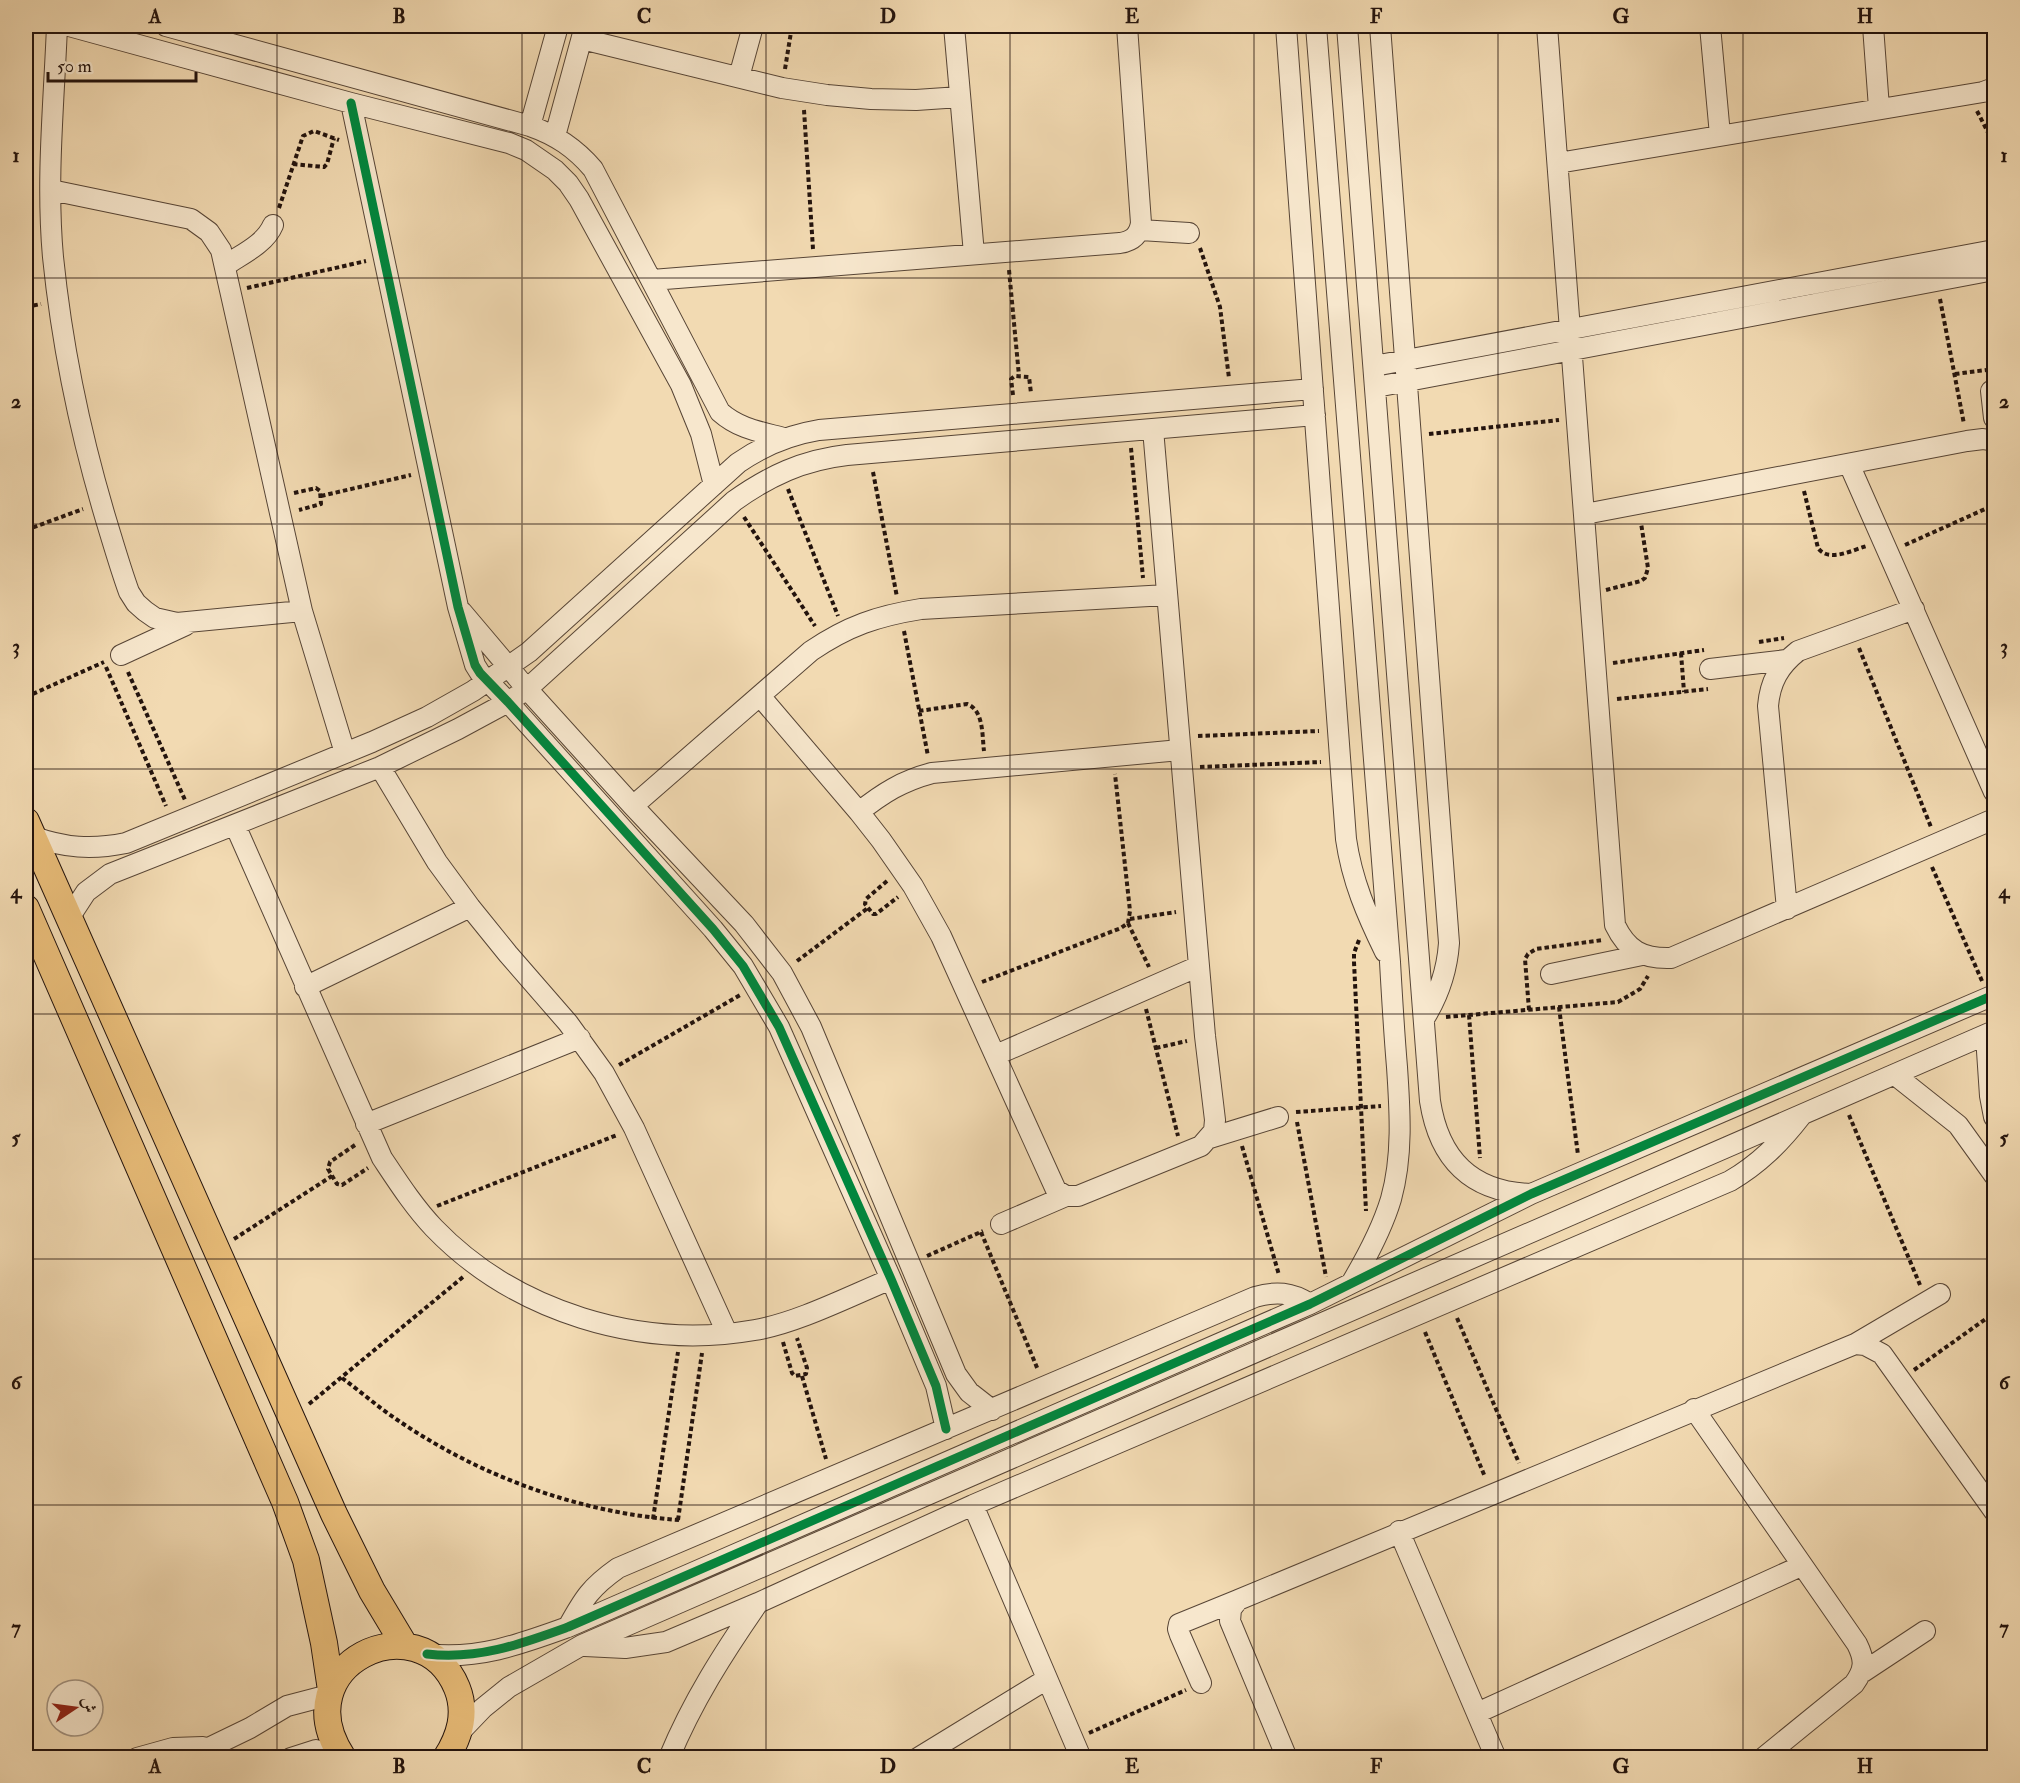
<svg xmlns="http://www.w3.org/2000/svg" width="2020" height="1783" font-family="'IM FELL Double Pica',Amiri,serif">
  <rect width="100%" height="100%" fill="#f2dab2"/>
  <filter id="stains"><feTurbulence type="fractalNoise" baseFrequency=".00333" numOctaves="4"/><feColorMatrix values="0 0 0 0 .2 0 0 0 0 .09 0 0 0 0 .02 0 0 0 .5 -.17"/></filter>
  <radialGradient id="worn" r=".72"><stop offset=".6" stop-color="#630" stop-opacity="0"/><stop offset="1" stop-color="#630" stop-opacity=".3"/></radialGradient>
  <g fill="none" stroke-linecap="round" stroke-linejoin="round">
    <defs>
      <path id="minor" d="M57,26C54,102 46,180 53,257C62,346 81,437 107,523C114,546 121,570 129,592L136,603L145,611L155,618L177,623L302,611
        M69,26L351,103L509,143L526,150L555,170L568,183L579,199L681,385L701,434L714,485
        M166,26L530,126C556,135 575,148 593,169L720,412C739,429 761,432 784,438
        M954,26L974,254
        M1286,26L1346,839C1352,881 1367,915 1385,952
        M1316,26L1390,962C1392,997 1394,1032 1397,1067C1400,1111 1403,1156 1391,1199C1382,1229 1368,1255 1352,1282
        M1347,26L1430,1101C1439,1159 1471,1192 1531,1194
        M1380,26L1449,943C1447,972 1439,995 1424,1019
        M1547,26L1615,925C1627,950 1642,959 1671,958L1994,819
        M1710,26L1720,135
        M1873,26L1879,108
        M582,39L782,88L827,95L871,99L916,100L960,97
        M739,77L753,26
        M351,103L458,607L475,665L480,673L508,702L713,929L743,966L779,1027L891,1279L936,1386L946,1429
        M530,126L558,26
        M555,136L585,26
        M1558,163L1983,92L1994,88
        M51,190L191,219L209,232L221,250L302,611L345,753
        M1140,230L1189,233
        M226,265C242,254 265,244 273,225
        M652,280L1120,243C1132,241 1139,236 1141,223L1127,26
        M1374,366L1994,250
        M1376,387L1994,270
        M1991,391L1994,418
        M1849,464L1994,792
        M1585,514L1967,441L1983,439L1994,441
        M462,612L527,689L633,806L744,924L782,973L811,1027L956,1374L969,1392L992,1410
        M121,655L186,625
        M1710,669L1786,660
        M760,696L859,812L881,840L913,886L941,936L1056,1190L1066,1196H1078L1201,1146L1214,1131L1215,1120L1205,1036L1153,429
        M380,767L437,862L470,907L508,954L568,1023L604,1073L634,1128L727,1333
        M633,806L811,651C848,626 877,616 921,609L1167,595
        M859,812C883,793 902,781 932,773L1180,750
        M235,825L382,1158C398,1182 414,1207 434,1228C515,1312 640,1350 755,1330C797,1323 850,1296 891,1279
        M32,836C64,848 92,850 126,843L372,742L427,717L473,691L529,652L738,463C764,445 789,435 819,430L1313,389
        M1787,909L1768,706C1770,682 1779,666 1798,651L1914,609
        M69,918L86,892L110,874L380,767L458,729L508,702L527,689L734,501C769,476 803,460 847,455L1315,415
        M1551,974L1642,955
        M305,987L470,907
        M1986,1036L1990,1096L1994,1117
        M996,1055L1199,966
        M1895,1075L1958,1125L1994,1175
        M366,1124L580,1038
        M1210,1138L1278,1117
        M1001,1224L1066,1196
        M1855,1344L1940,1294
        M1694,1409L1857,1644C1865,1660 1865,1669 1854,1684L1763,1758
        M973,1505L1081,1758
        M1399,1531L1496,1758
        M568,1627C584,1598 591,1587 618,1568L1255,1297C1276,1291 1291,1292 1310,1304
        M585,1646L625,1648L666,1642L758,1603L973,1505L1730,1181C1759,1164 1780,1143 1801,1116
        M427,1654C478,1660 521,1644 568,1627L1310,1304L1531,1194L1994,995
        M1863,1672L1925,1631
        M1201,1683L1180,1635L1178,1629L1179,1624L1238,1600
        M1477,1713L1801,1566
        M460,1732L483,1708L509,1687L582,1645L1994,1031
        M137,1758L173,1748L203,1747
        M188,1758L250,1728L287,1706L329,1695
        M291,1758L316,1750L342,1758
        M669,1758C692,1702 724,1652 758,1603
        M918,1758L1047,1679
        M1287,1758L1230,1621L1231,1609L1238,1600L1855,1344L1865,1345L1882,1354L1994,1511"/>
      <path id="major" d="M26,821L334,1514L372,1591L405,1646
        M26,908L285,1502L306,1560L324,1643L331,1690
        M343,1758C281,1665 420,1599 457,1688C467,1713 460,1736 446,1758"/>
    </defs>
    <use href="#minor" stroke="#574536" stroke-width="22"/>
    <use href="#major" stroke="#23130d" stroke-width="28"/>
    <path stroke="#23130d" stroke-width="4" stroke-dasharray="4.5 3" stroke-linecap="butt" d="M785,69L792,26
      M804,110L813,249
      M1977,111L1994,144
      M293,164L324,167L327,164L334,138
      M279,208L303,136L314,131L339,140
      M1200,248L1220,307L1229,378
      M1009,270L1019,376
      M247,288L366,261
      M1940,299L1964,424
      M26,307L41,304
      M1955,374L1994,369
      M1013,395L1011,379L1015,376L1029,377L1031,393
      M1429,434L1559,420
      M1131,448L1143,578
      M873,472L897,597
      M788,489L838,616
      M1804,491L1818,548C1829,563 1852,550 1867,546
      M294,493L316,488L320,491L321,504L299,510
      M321,496L411,475
      M744,517L815,626
      M26,530L83,509
      M1905,545L1994,505
      M1606,590L1641,581L1645,578L1648,568L1641,523
      M904,631L928,756
      M1759,642L1784,638
      M1859,648L1931,827
      M1681,653L1684,692
      M1613,663L1704,650
      M106,667L166,806
      M128,672L185,800
      M26,697L104,662
      M1617,699L1708,689
      M919,711L967,704C984,710 982,736 984,751
      M1198,736L1319,731
      M1200,767L1321,762
      M1932,867L1982,981
      M887,881L866,899L865,904L873,914H876L898,897
      M1130,919L1176,912
      M1128,923L1149,967
      M1359,940L1354,953V962L1366,1211
      M797,961L868,908
      M982,982L1121,928L1128,923L1130,911L1115,774
      M1559,1007L1578,1155
      M1146,1009L1178,1136
      M1529,1010L1525,959L1528,954L1536,949L1603,940
      M1469,1015L1480,1158
      M1446,1017L1618,1002L1640,989L1648,976
      M1156,1048L1187,1041
      M619,1065L740,995
      M1296,1112L1381,1106
      M1849,1115L1920,1285
      M1297,1122L1326,1277
      M355,1145L330,1162L328,1169L337,1184L342,1185L368,1168
      M1242,1146L1279,1275
      M437,1206L617,1135
      M981,1232L1038,1370
      M234,1239L332,1176
      M927,1256L983,1231
      M1457,1318L1519,1463
      M1425,1332L1485,1477
      M783,1342L792,1373L795,1376L806,1374L807,1368L797,1338
      M1914,1370L1994,1313
      M802,1376L826,1459
      M342,1378C360,1391 378,1407 396,1419C479,1476 579,1513 679,1520
      M309,1404L463,1277
      M653,1519L678,1352
      M678,1520L702,1353
      M1089,1733L1186,1690"/>
    <use href="#minor" stroke="#f7e7cd" stroke-width="20"/>
    <use href="#major" stroke="#e9bd79" stroke-width="26"/>
    <defs>
      <path id="cycleway" d="M351,103L458,607L475,665L480,673L508,702L713,929L743,966L779,1027L891,1279L936,1386L946,1429
        M427,1654C478,1660 521,1644 568,1627L1310,1304L1531,1194L1994,995"/>
    </defs>
    <use href="#cycleway" stroke="#f7e7cd" stroke-width="13"/>
    <use href="#cycleway" stroke="#00873e" stroke-width="9"/>
  </g>
  <path fill="none" stroke="#23130d" stroke-width="1.5" stroke-opacity="0.55" d="M277,26V1758M522,26V1758M766,26V1758M1010,26V1758M1254,26V1758M1498,26V1758M1743,26V1758M26,278H1994M26,524H1994M26,769H1994M26,1014H1994M26,1259H1994M26,1505H1994"/>
  <rect width="2020" height="1783" fill="none" stroke="#f2dab2" stroke-width="66"/>
  <g transform="translate(75 1708) rotate(77)"><circle r="28" fill="#f7e7cd" stroke="#a29280" stroke-width="1.5"/>
  <path d="M0-4.5L10 22L0 15L-10 22Z" fill="#8f2418"/>
  <text y="-9" font-size="16" font-weight="bold" text-anchor="middle" fill="#23130d">ش</text>
  </g>
  <path d="M48 72v9h148v-9" fill="none" stroke="#23130d" stroke-width="3"/>
  <text x="57" y="72" font-size="18" fill="#23130d" stroke="#f7e7cd" stroke-width="4.5" paint-order="stroke">50 m</text>
  <rect x="33" y="33" width="1954" height="1717" fill="none" stroke="#23130d" stroke-width="2"/>
  <g font-size="20" text-anchor="middle" font-weight="bold" fill="#23130d">
    <text x="155" y="23">A</text>
    <text x="399" y="23">B</text>
    <text x="644" y="23">C</text>
    <text x="888" y="23">D</text>
    <text x="1132" y="23">E</text>
    <text x="1376" y="23">F</text>
    <text x="1621" y="23">G</text>
    <text x="1865" y="23">H</text>
    <text x="16" y="162">1</text>
    <text x="2004" y="162">1</text>
    <text x="16" y="408">2</text>
    <text x="2004" y="408">2</text>
    <text x="16" y="653">3</text>
    <text x="2004" y="653">3</text>
    <text x="16" y="898">4</text>
    <text x="2004" y="898">4</text>
    <text x="16" y="1144">5</text>
    <text x="2004" y="1144">5</text>
    <text x="16" y="1389">6</text>
    <text x="2004" y="1389">6</text>
    <text x="16" y="1634">7</text>
    <text x="2004" y="1634">7</text>
    <text x="155" y="1773">A</text>
    <text x="399" y="1773">B</text>
    <text x="644" y="1773">C</text>
    <text x="888" y="1773">D</text>
    <text x="1132" y="1773">E</text>
    <text x="1376" y="1773">F</text>
    <text x="1621" y="1773">G</text>
    <text x="1865" y="1773">H</text>
  </g>
  <rect width="100%" height="100%" filter="url(#stains)"/>
  <rect width="100%" height="100%" fill="url(#worn)"/>
</svg>
